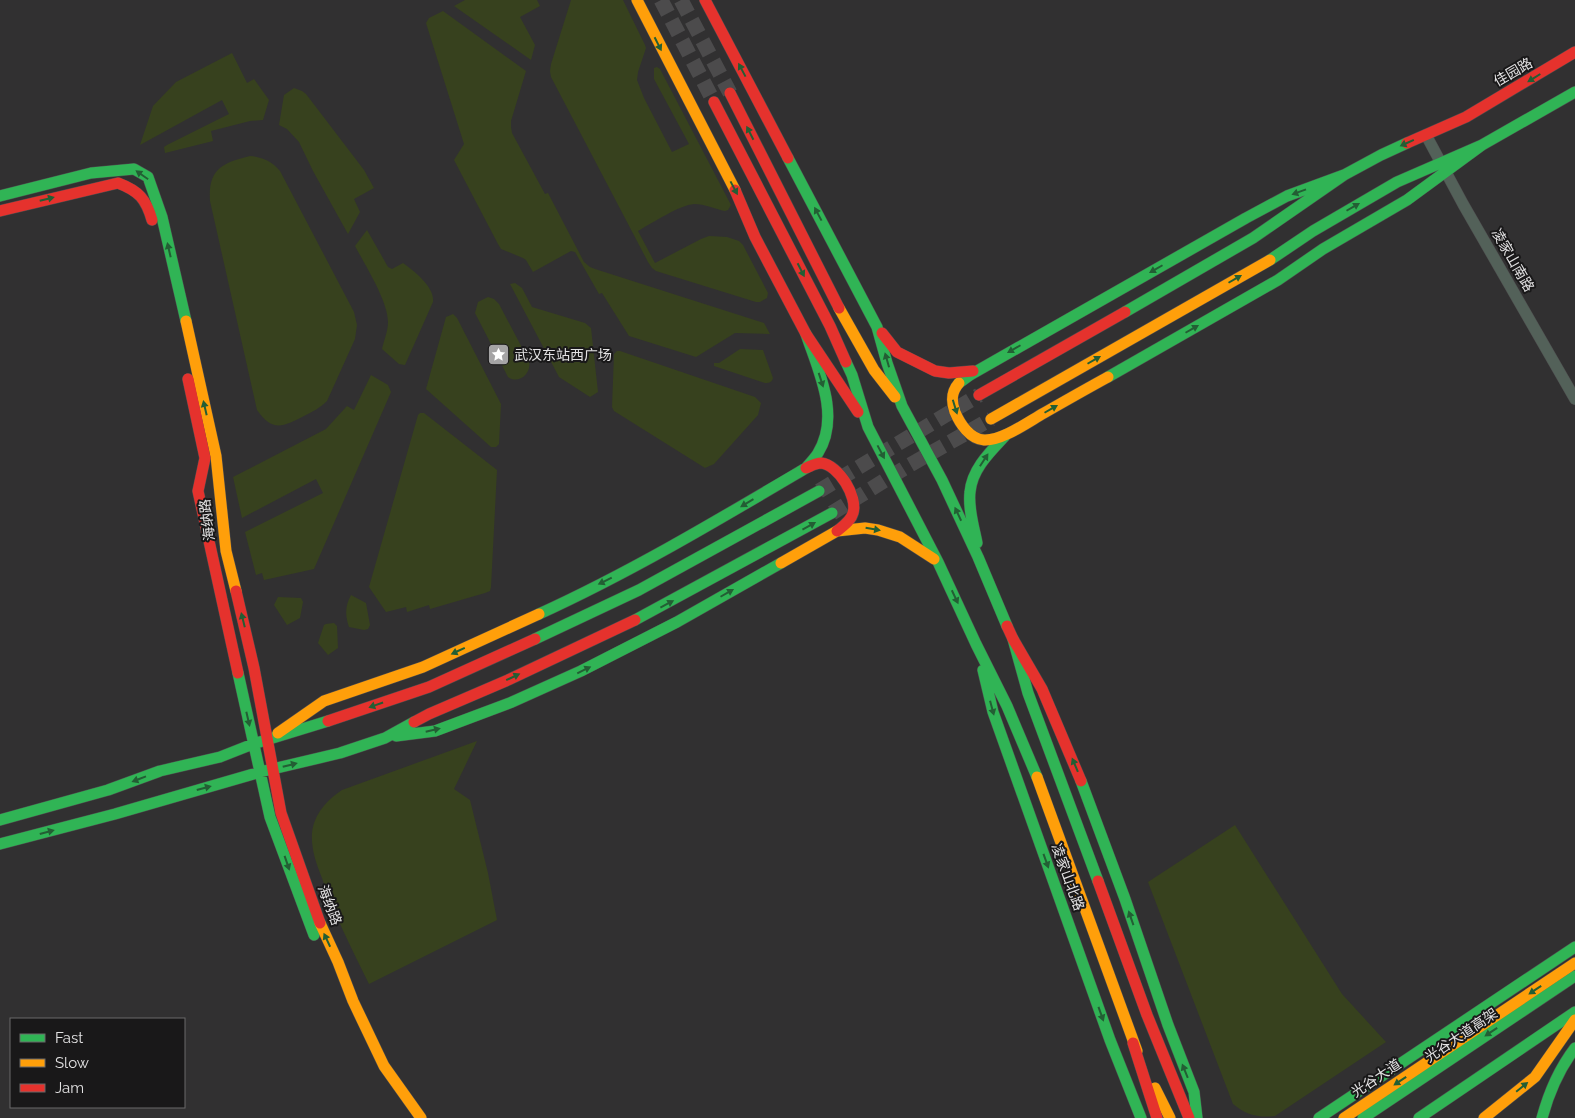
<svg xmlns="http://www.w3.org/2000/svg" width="1575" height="1118" font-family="Raleway,'Noto Sans SC',sans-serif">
  <rect width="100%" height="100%" fill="#313031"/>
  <path fill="#37411e" d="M465,0H537L540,6L520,17L535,45L531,60L454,6Z
    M571,0H623L645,45L646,48L638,72L637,80L644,98L672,152L689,144L654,79V68L657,67L660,69L731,205L728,210L725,211C715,209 705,204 694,204C680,205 652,223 638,231L655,263L701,239L709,236L727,237L739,241L743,245L768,293L767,298L760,302H756L656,271L652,268L648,262L551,77L550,71L551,64Z
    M443,11L526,71L511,121V127L512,133L545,194L548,193L584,262L590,267L595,269L764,323L770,334L735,333L696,357L629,336L602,293L599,294L575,252L571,251L533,272L526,260L523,258L506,251L501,249L498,244L454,160L464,144L426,23L429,18Z
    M232,53L247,83L254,79L269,100L263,120L250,121L211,131L213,141L165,153L164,147L167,145L229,114L222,100L140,145L153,106L176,82Z
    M294,88L302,91L306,94L364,170L374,188L354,199L360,212L348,234L313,171L299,142L287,129L279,125L284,95Z
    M250,156C262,157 272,161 280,171L354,312L357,325L355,339L327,401C320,408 312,412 304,416C283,427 272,432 257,410L210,201C208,169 222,163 250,156Z
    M367,230L388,267L392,269L403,263C414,271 435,287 433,302L405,365L399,364L382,349C384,340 388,331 388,322C388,301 365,265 355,246Z
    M515,283L522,288L532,307L585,323L591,328L598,392L590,397L559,377L510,284Z
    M488,297L494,299L499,304L529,361C532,373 519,385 508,377L475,313L478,302Z
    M453,314L457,318L501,404L499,444L496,447H491L426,389L446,317Z
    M740,349L763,350L773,378C772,382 770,383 765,383L714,366V363H719Z
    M617,351H620L755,397L761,403L758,415L714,464L705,468L614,411L612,407L614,354Z
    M371,375L388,385L391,392L314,569L264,580L262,573L256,575L245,532L323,493L316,479L242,518L233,477L326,429L347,406L354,410Z
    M420,413H424L497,470L491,587L490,591L485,593L430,609L429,605L407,612L406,607L386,612L369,587L418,415Z
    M351,595L366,603L370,625L368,629L364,630L349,627C345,615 345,606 351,595Z
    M278,597L301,598L303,602L300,618L287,625L274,605Z
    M334,623L337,626L338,648L328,655L318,643L324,625L326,624Z
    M477,741L454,789L470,800L488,873L497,920L369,984C352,949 334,915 322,878C316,863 311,849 312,833C314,814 327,800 342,790Z
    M1235,825L1342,994L1386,1042L1275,1116C1259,1118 1246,1115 1233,1104L1148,882Z"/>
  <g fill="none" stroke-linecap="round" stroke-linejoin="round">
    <path stroke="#4c4b4c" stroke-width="15" stroke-dasharray="15 8" stroke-linecap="butt" d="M661,0L714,102
      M681,0L730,93
      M819,491L979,395
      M832,513L908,466L991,419"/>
    <defs>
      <path id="street" d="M1426,135L1463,204L1575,399"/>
      <path id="fast" d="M788,158L877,327L887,363L902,406L942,480L978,557L1007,626
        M0,196L91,173L134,169L148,177L162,217L186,321
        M1270,260L1313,231L1397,182L1482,145L1575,92
        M1125,312L1253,238L1344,175L1381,155L1407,143
        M846,362L852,375L868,427L938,562L976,644L1007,706L1037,777
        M1108,377L1278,280L1323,249L1407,200L1482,145
        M959,383L970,375L1246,218L1287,196L1344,175
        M977,543C974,527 968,509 970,492C972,469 990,452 1005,436
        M539,614C631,572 718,520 806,468C810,463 815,458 818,453C841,416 818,370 806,334
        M635,620L832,513
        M535,639L639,590L819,491
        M1013,639L1028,693L1098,881
        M983,670L993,712L1110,1040L1141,1118
        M238,673L270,817L314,935
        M396,736L435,731L512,702L581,671L677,622L781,563
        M1081,781L1125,899L1168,1025L1194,1092L1197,1118
        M0,820L108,790L160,771L220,757L253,744L328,721
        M0,844L115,814L260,772L340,753L385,738L414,722
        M1319,1118L1575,947
        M1363,1118L1575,976
        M1419,1118L1575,1012
        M1542,1118C1549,1092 1559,1069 1575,1048"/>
      <path id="slow" d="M637,0L735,190
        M839,308L874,370L895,397
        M186,321L216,456L226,551L236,591
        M959,383C951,392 951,401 955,412C960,424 970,439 984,440C1002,441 1028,422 1044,413C1065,401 1086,389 1108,377
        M991,419L1270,260
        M781,563L837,531L865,528L878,530L900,537L934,559
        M278,733L324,701L423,667L539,614
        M1037,777L1137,1051
        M320,923L338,962L353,1001L384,1066L421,1118
        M1155,1088L1170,1118
        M1344,1118L1575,963
        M1484,1118L1535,1077L1575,1020"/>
      <path id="jam" d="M705,0L788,158
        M730,93L839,308
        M714,102L830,326L846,362
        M1407,143L1466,117L1575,52
        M735,190L755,237L806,334L858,412
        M0,211L118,183C139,191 146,199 152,220
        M882,333L897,352L935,371L949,373L973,371
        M188,379L205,458L198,491L238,673
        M979,395L1125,312
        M806,468C811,466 816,463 821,463C839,465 858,497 853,513C851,521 843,526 837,531
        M236,591L254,668L281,813L320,923
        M1007,626L1013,639L1042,689L1081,781
        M328,721L429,687L535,639
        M414,722L429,714L508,680L635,620
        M1098,881L1147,1015L1189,1118
        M1133,1043L1157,1118"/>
    </defs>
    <use href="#street" stroke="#4d4c4d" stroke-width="12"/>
    <use href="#fast" stroke="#4d4c4d" stroke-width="12"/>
    <use href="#slow" stroke="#4d4c4d" stroke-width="12"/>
    <use href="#jam" stroke="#4d4c4d" stroke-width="12"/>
    <use href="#street" stroke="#536159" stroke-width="11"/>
    <use href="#fast" stroke="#30b455" stroke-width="11"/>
    <use href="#slow" stroke="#ff9f0a" stroke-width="11"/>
    <use href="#jam" stroke="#e5322d" stroke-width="11"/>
  </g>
  <defs><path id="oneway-solid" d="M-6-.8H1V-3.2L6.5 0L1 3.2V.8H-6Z" transform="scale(1.25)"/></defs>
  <g fill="#235e34">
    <use href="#oneway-solid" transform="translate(658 44) rotate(63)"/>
    <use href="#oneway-solid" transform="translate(742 70) rotate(-118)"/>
    <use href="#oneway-solid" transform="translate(1534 78) rotate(148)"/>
    <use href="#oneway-solid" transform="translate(750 133) rotate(-117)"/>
    <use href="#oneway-solid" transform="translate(1407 143) rotate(156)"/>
    <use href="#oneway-solid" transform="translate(142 175) rotate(-145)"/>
    <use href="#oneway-solid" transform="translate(734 188) rotate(62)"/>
    <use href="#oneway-solid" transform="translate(1299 192) rotate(160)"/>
    <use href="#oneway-solid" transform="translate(47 199) rotate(-14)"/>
    <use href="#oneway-solid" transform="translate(1353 207) rotate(-30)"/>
    <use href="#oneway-solid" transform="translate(818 214) rotate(-118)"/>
    <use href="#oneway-solid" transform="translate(169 250) rotate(-103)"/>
    <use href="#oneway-solid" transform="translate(1156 269) rotate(150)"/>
    <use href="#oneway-solid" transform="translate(801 270) rotate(63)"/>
    <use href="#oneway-solid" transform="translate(1235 279) rotate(-30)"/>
    <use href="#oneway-solid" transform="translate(1192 329) rotate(-30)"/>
    <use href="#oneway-solid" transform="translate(1014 349) rotate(150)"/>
    <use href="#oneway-solid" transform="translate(887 360) rotate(-106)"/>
    <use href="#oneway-solid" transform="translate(1094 360) rotate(-30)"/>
    <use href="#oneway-solid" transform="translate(821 380) rotate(72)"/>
    <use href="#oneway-solid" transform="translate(955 407) rotate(73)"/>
    <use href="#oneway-solid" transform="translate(205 408) rotate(-103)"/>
    <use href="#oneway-solid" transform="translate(1051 409) rotate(-30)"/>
    <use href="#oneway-solid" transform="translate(881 452) rotate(62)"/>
    <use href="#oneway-solid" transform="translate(984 460) rotate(-57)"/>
    <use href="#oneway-solid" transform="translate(747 503) rotate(149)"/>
    <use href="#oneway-solid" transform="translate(958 514) rotate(-115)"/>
    <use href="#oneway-solid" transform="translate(809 526) rotate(-29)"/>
    <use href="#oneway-solid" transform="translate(873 529) rotate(10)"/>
    <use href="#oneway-solid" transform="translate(605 581) rotate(154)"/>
    <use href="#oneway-solid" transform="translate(727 593) rotate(-30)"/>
    <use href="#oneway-solid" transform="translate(955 597) rotate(65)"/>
    <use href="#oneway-solid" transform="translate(667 604) rotate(-28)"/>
    <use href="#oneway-solid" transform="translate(243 620) rotate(-104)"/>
    <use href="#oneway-solid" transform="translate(458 651) rotate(155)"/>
    <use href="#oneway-solid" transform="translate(584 670) rotate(-26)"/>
    <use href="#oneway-solid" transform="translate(513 677) rotate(-25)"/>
    <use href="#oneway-solid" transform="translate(376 705) rotate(161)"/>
    <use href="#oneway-solid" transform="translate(992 708) rotate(75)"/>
    <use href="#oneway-solid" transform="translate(248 719) rotate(77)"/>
    <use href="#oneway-solid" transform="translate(433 730) rotate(-13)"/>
    <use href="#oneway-solid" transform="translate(290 765) rotate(-14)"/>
    <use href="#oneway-solid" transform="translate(1075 765) rotate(-113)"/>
    <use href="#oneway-solid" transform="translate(139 779) rotate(159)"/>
    <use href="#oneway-solid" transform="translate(204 788) rotate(-15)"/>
    <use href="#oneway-solid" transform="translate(47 832) rotate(-15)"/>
    <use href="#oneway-solid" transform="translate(1046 861) rotate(70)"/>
    <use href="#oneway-solid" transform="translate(287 863) rotate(71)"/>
    <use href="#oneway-solid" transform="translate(1131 918) rotate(-109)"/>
    <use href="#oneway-solid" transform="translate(327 940) rotate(-115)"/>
    <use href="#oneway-solid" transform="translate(1535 990) rotate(146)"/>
    <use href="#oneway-solid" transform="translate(1101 1014) rotate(70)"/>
    <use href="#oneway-solid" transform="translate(1491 1032) rotate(146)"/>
    <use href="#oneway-solid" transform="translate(1185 1071) rotate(-112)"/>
    <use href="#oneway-solid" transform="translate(1400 1081) rotate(146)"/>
    <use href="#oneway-solid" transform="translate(1522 1087) rotate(-39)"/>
  </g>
  <defs>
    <symbol id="sight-square" viewBox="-11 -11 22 22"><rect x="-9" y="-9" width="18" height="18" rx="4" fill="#a5a4a5" stroke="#191819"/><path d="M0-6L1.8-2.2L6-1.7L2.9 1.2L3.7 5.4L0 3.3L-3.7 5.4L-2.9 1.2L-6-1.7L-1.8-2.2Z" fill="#fff"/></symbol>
  </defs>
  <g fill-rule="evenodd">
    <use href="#sight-square" x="486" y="342" width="25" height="25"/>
  </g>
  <g text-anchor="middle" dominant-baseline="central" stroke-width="4" stroke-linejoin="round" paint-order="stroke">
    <g font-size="14" fill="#e3e2e3" stroke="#191819">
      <text transform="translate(1513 72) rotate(-30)">佳园路</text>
      <text transform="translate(1513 260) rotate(60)">凌家山南路</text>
      <text transform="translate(207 520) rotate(-97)">海纳路</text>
      <text transform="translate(1068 877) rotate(70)">凌家山北路</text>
      <text transform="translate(330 905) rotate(69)">海纳路</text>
      <text transform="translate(1461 1035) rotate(-34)">光谷大道高架</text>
      <text transform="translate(1376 1078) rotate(-34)">光谷大道</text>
    </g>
    <g font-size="14" fill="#e3e2e3" stroke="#191819" text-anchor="start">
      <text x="514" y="355">武汉东站西广场</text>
    </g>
  </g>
  <rect x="10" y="1018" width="175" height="90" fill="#191819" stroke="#6a696a"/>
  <rect x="20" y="1034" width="25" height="8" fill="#30b455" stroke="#6a696a"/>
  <text x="55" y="1043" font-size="15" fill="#e3e2e3">Fast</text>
  <rect x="20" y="1059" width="25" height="8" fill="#ff9f0a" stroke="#6a696a"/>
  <text x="55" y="1068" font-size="15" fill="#e3e2e3">Slow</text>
  <rect x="20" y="1084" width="25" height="8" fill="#e5322d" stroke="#6a696a"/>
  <text x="55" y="1093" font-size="15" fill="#e3e2e3">Jam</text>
</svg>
